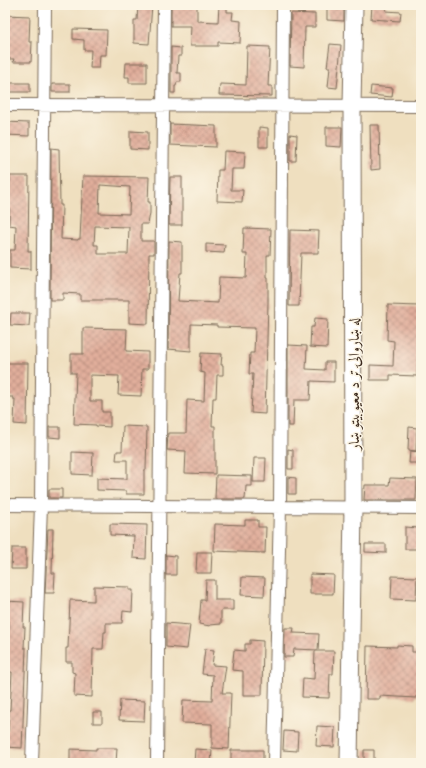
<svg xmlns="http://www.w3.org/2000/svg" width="426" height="768" font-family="'EB Garamond',Amiri,serif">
  <defs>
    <pattern id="building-cross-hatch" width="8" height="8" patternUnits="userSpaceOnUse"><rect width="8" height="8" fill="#e1ae9b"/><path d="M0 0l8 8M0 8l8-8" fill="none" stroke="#b88e7e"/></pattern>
  </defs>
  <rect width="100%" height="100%" fill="#fcf5e5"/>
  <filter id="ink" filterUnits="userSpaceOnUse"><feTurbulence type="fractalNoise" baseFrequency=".025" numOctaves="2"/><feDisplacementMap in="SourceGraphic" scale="8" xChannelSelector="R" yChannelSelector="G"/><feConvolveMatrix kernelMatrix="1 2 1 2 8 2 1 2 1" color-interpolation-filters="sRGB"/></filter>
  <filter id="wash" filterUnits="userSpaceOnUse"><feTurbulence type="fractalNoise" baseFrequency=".012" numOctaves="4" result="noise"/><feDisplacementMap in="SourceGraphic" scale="16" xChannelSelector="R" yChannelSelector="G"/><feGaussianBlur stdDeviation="0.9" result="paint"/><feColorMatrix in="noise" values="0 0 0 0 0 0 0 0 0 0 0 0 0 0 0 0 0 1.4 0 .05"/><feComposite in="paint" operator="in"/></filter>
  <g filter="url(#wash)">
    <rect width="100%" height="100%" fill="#efdfbf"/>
    <g id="blocks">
      <path fill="url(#building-cross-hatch)" fill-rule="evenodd" d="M138,5H152L149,44L134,43V20H137Z
        M171,5H197V21L218,22L219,5H227V12H233L232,20L241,21L240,43L218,42V46H190L191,26H171Z
        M327,5H344V21L327,20Z
        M372,5H387L386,11L401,12L400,21L371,19Z
        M291,13L315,14V27H305L304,67L290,66Z
        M5,15L30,16L29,42H32L31,62H13L14,59H5Z
        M73,29L107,30L106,55H100L99,68H90L91,50H84V40L73,39Z
        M330,44L341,45L337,88L328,87L330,67H327Z
        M247,46L270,47L268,86H272V96L219,95L220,84L246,85Z
        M171,47L181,48V56H178L177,73H181V82H177L176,86H175V93H171Z
        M126,63H147V83H129V77H125Z
        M5,83H30V92H5Z
        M52,84H70V92H52Z
        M371,86L393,88L392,97L370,95Z
        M5,122L29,123V136L5,135Z
        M170,124L216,126V147L170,145Z
        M370,125H379L380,169L371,170Z
        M259,127L268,128V147H259Z
        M326,127H342L341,147L326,146Z
        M130,131L148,132V150L130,149Z
        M290,134L297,135L296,161H290Z
        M51,148L59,149L60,205H62L61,239L78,240V239H80L83,176L149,177L148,202H150V213L148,224H141V241H154V254H149L148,324L129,323V300H80V294L63,293V300H50ZM100,185L130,187L129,214L99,213ZM95,226L129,227L128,254H98V245H94Z
        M224,151L245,152L244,169H232L231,190H243L242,202L217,201L218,170H223Z
        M10,176H29L28,251H31V269L10,268V250H15L16,226L9,225Z
        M170,177H182V225H169Z
        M244,228L271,229L270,255H267V278H268V302L265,414L251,413L253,374H249L250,353H254L255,328L217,327V325L191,324V351L168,349L169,241L182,242V273H180L178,301L218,303L219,277L246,278L247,254H243Z
        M290,230L319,231L318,253H301L299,306H289Z
        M206,244L225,245L224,253L206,252Z
        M388,305L419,306L417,376L390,375V380H370V365L393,366L394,341L387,340Z
        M11,313H30L29,326L10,325Z
        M315,318L328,319L327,348L310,347L311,327H314Z
        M83,328L127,329L126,351L148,352V369H142L141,396L118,395L119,376L90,375V401H102V412H110V427L96,426V425L74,424L76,373H71V354H83Z
        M288,345L307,346L306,369L325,370V362H334V382L311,381L310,400H294L293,426H288Z
        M201,353L222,354L221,365H223V375H217L216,398H213L212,426H215V474L185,473L186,451L167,450L168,433H186L187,400L204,401L205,373L200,372Z
        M5,363H28L27,425L14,424L15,399H13V397H5Z
        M123,426L147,427L146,470H144V494H126V491L97,490V478L127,479V460H116L117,451H122Z
        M49,427H60V438L49,437Z
        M409,427L417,428L416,451L408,450Z
        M288,449L293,450V469H288Z
        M410,451L421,452V463H409Z
        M72,452L93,453L92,475L72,474Z
        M254,458H266L265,482H253Z
        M216,475L252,476V486H246L245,499H215Z
        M288,477L296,478V494H288Z
        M390,478L417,479L416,500H364L365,485H389Z
        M49,489H62V498H49Z
        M245,520H258V527H266L265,553L214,551L215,524L245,525Z
        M110,524L147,525L146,559L133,558L134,536L110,535Z
        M405,527L418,528L417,549H405Z
        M48,529H53L52,573H55L54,593H45Z
        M365,544H386V553L365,552Z
        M12,548H26V569H11Z
        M197,552H212L211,573H196Z
        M166,555L176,556V575H166Z
        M310,574L334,575L333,594H310Z
        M392,576L417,577L416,600L391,599Z
        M242,577L265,578L264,596L241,595Z
        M206,580H215V600H233V610H221V624L210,625V626L199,624L201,600H205Z
        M94,586L129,587V590H133L132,612L123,611L122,623H106V632H104L103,649H93L92,697L74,696L75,673L72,672V662H66V648H68L70,600L94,601Z
        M5,601L24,602L23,627H25L24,648H26L22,748L5,747V731H8L9,710H10L12,672H5V650L8,651L9,622H5Z
        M166,623L190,625L187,649L166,647Z
        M285,628H294L293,633L319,634L318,650L294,649L293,657H284Z
        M250,640L263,641L262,695H243V671L232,670L234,650L245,651V644H250Z
        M397,645L412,646V652H421V696H416V698L380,696V699H366L367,646L397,647Z
        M205,649L214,650L212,665L226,666L222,693H231L229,749L212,748V724L182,723L183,700L212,701L213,675L202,674Z
        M315,651H334L333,674H330L329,698L302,697L303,678L314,679Z
        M120,700L145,701L144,721L119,720Z
        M93,712H102V723H93Z
        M317,726L335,727L334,747L316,746Z
        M284,731L298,732L297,751L283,750Z
        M96,748H117L116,763H70V749L96,750Z
        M195,749L212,750L211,763H194Z
        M231,750H263V763H231Z
        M364,750H374V763H364Z"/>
    </g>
  </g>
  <g filter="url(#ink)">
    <use href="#blocks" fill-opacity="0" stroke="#7a6956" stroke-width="1"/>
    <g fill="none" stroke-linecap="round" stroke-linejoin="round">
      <defs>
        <path id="street" d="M5,105L421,106
          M5,505L421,508
          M32,763L41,505L45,5
          M157,763L164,5
          M274,763L280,507L283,5"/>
        <path id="secondary" d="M349,763L353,507L352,106L354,5"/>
      </defs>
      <use href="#street" stroke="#7a6956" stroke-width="14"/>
      <use href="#secondary" stroke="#7a6956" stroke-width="19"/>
      <use href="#street" stroke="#fff" stroke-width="12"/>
      <use href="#secondary" stroke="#fff" stroke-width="17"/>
    </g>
  </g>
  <g text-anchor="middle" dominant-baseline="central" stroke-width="3" stroke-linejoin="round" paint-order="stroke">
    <g font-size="15" fill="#3b2a1e" stroke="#fcf5e5">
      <text transform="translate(353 384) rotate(-90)">له ښاروالۍ تر د معیوبیتو ښار</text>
    </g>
  </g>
  <rect width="426" height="768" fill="none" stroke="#fcf5e5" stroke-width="20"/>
</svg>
